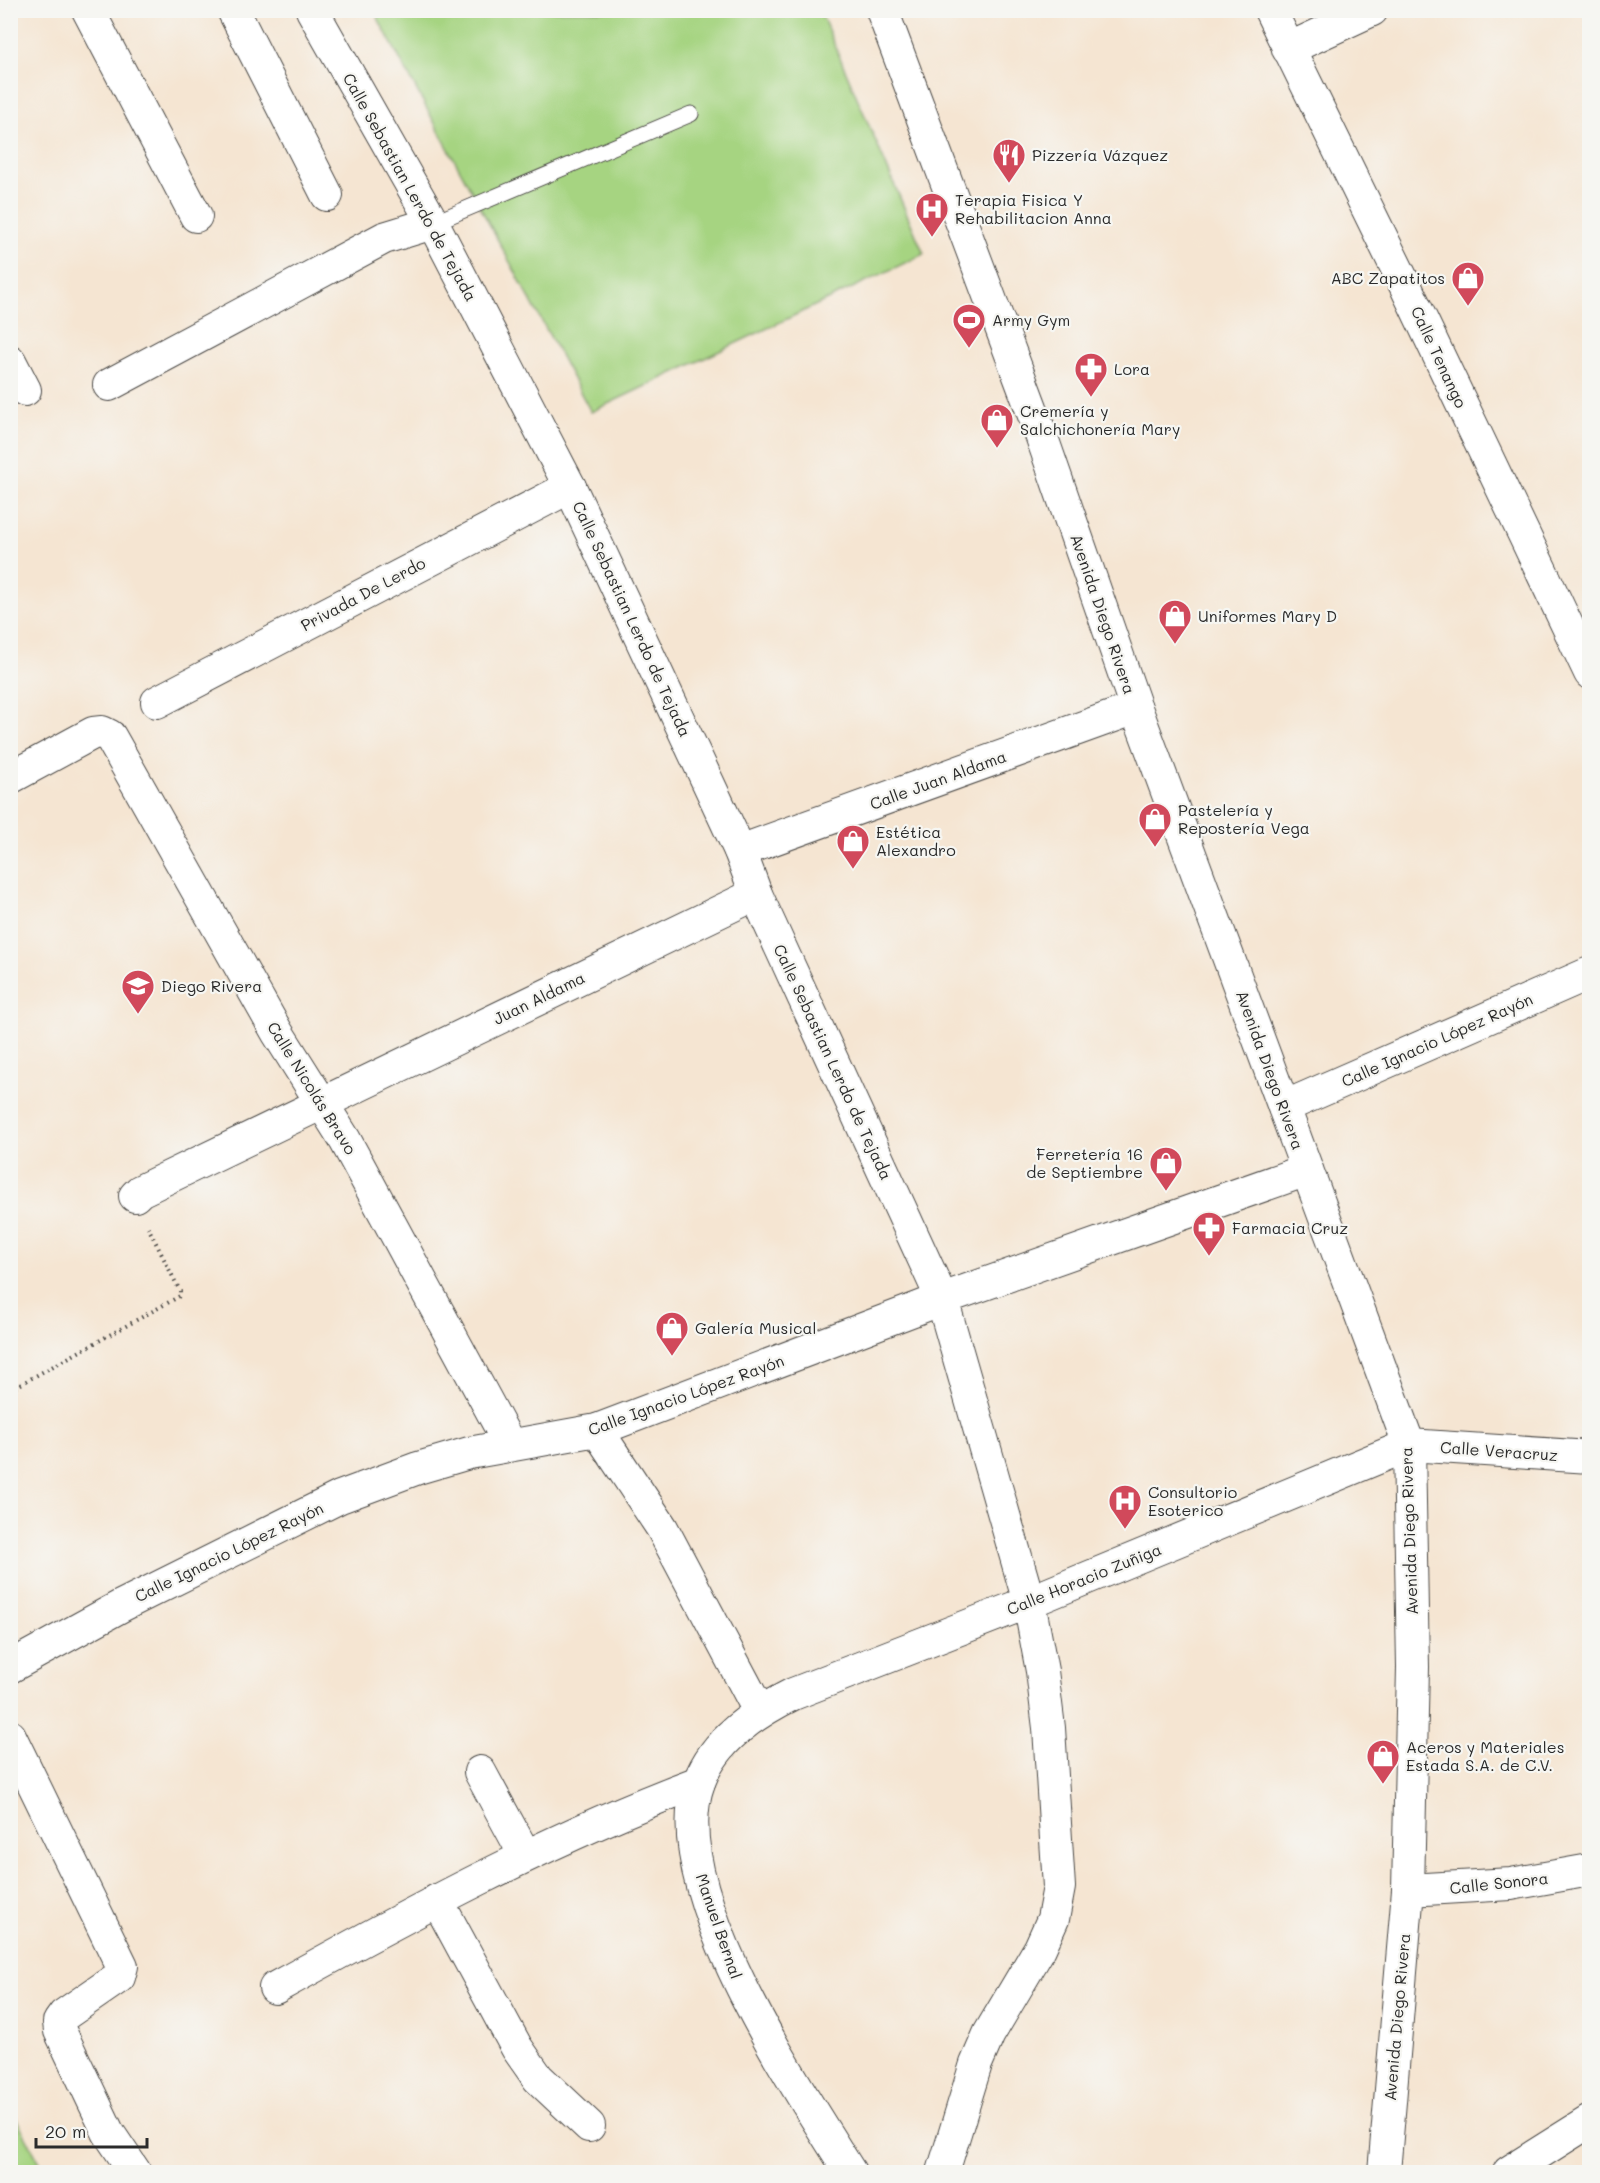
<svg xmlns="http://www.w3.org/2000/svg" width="1600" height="2183" font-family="Mali,sans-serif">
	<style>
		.green { fill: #a6d481; stroke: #688056; stroke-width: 1.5 }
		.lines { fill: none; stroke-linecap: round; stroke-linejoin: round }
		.service-casing { stroke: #494744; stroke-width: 17 }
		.minor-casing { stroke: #494744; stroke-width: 34 }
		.path { stroke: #494744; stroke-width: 4; stroke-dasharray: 1.5 4.5; stroke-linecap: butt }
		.service { stroke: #fff; stroke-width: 15 }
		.minor { stroke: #fff; stroke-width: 32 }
		.labels { text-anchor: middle; stroke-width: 4.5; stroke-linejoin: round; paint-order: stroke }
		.poi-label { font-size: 16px; fill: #2b2b2b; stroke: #f6f6f2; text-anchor: start }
		.street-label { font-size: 16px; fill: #2b2b2b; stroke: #f6f6f2 }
	</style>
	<rect width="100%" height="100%" fill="#f6f6f2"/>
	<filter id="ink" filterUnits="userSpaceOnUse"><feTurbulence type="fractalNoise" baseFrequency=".0167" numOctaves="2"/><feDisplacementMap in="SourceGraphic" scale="12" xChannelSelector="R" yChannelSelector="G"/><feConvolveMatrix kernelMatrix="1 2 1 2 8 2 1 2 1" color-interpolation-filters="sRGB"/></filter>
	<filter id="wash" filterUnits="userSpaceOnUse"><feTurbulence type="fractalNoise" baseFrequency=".008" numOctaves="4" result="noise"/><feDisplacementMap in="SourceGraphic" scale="24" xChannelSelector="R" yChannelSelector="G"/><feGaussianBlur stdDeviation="1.35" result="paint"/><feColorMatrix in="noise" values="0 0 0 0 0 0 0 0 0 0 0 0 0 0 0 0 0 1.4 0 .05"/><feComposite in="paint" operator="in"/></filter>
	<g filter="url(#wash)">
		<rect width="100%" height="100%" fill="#f5e5d2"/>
		<g class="green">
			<polygon points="374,11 820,11 924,254 591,412"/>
			<polygon points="11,2109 45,2172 11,2172"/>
		</g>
	</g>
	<g filter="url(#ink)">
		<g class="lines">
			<g class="service-casing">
				<polyline id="service" points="433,223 691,114"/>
			</g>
			<g class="minor-casing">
				<g id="minor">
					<polyline points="88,10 196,216"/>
					<polyline points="233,10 327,195"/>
					<polyline points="312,10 433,223 570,487 740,851 756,894 942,1299 1029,1602 1042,1671 1049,1728 1059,1887 1053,1919 1040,1948 989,2034 976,2064 943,2172"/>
					<polyline points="882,10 1039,429 1136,708 1409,1445 1413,1667 1408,1890 1384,2172"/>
					<polyline points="1270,10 1405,285 1590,673"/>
					<polyline points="1288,49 1372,10"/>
					<polyline points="10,361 25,390"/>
					<polyline points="109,385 384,238 433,223"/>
					<polyline points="157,702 570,487"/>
					<polyline points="10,778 93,733 102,732 110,736 277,1032 345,1140 510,1445"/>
					<polyline points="740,851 1136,708"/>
					<polyline points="1284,1107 1590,973"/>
					<polyline points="135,1196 140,1191 756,894"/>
					<polyline points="597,1430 662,1528 759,1711"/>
					<polyline points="10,1667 121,1606 340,1497 418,1468 469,1453 597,1430 942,1299 1307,1170"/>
					<polyline points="10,1736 122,1966 119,1977 64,2015 59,2022 60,2031 108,2132 135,2172"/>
					<polyline points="480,1772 525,1855"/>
					<polyline points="1408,1890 1511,1884 1590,1870"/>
					<polyline points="437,1900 517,2048 538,2078 589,2126"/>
					<path d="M 275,1988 C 413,1912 551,1837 699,1782"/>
					<path d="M 850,2172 C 796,2086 661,1885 699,1782 C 715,1739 755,1713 793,1694 L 1029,1602 L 1409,1445 L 1590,1457"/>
					<polyline points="1509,2172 1590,2121"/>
				</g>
			</g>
			<polyline class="path" points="10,1390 180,1296 180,1291 148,1227"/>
			<use href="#service" class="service"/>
			<use href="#minor" class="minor"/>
		</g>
	</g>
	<defs>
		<g id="restaurant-pin" transform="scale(1.725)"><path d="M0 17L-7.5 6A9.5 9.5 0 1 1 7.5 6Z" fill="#d1495b" stroke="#f6f6f2"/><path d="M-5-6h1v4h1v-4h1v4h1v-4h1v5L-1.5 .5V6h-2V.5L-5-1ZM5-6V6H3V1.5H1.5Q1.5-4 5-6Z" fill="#fff"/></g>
		<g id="hospital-pin" transform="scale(1.725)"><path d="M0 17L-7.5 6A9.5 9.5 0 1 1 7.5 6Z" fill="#d1495b" stroke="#f6f6f2"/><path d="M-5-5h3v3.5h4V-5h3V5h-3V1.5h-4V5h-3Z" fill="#fff"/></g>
		<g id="shop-pin" transform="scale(1.725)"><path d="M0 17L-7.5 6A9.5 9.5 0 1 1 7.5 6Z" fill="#d1495b" stroke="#f6f6f2"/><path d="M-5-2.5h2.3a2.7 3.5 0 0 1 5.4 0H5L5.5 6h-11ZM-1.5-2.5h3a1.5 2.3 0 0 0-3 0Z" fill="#fff"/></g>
		<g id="stadium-pin" transform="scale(1.725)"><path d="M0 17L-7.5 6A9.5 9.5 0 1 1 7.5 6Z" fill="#d1495b" stroke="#f6f6f2"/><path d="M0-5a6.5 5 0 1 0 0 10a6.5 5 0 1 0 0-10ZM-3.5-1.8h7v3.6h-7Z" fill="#fff"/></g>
		<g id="pharmacy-pin" transform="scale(1.725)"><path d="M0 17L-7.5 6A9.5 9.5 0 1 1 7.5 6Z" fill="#d1495b" stroke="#f6f6f2"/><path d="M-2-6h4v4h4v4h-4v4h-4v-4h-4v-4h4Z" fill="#fff"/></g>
		<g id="school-pin" transform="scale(1.725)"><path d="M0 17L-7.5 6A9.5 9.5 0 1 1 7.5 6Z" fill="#d1495b" stroke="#f6f6f2"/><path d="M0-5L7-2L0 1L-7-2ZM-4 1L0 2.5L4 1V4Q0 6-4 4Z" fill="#fff"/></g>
	</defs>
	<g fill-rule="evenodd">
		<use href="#restaurant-pin" x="1009" y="155"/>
		<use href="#hospital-pin" x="932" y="209"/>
		<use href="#shop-pin" x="1468" y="278"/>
		<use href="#stadium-pin" x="969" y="320"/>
		<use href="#pharmacy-pin" x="1091" y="369"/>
		<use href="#shop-pin" x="997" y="420"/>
		<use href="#shop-pin" x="1175" y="616"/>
		<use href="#shop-pin" x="1155" y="819"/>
		<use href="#shop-pin" x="853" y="841"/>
		<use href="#school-pin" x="138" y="986"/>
		<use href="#shop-pin" x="1166" y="1163"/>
		<use href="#pharmacy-pin" x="1209" y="1228"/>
		<use href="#shop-pin" x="672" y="1328"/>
		<use href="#hospital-pin" x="1125" y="1501"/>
		<use href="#shop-pin" x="1383" y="1756"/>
	</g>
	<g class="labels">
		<g class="poi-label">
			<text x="1032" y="161">Pizzería Vázquez</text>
			<text x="955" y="206">Terapia Fisica Y<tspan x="955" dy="18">Rehabilitacion Anna</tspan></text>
			<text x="1445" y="284" text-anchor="end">ABC Zapatitos</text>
			<text x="992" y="326">Army Gym</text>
			<text x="1114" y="375">Lora</text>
			<text x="1020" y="417">Cremería y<tspan x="1020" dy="18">Salchichonería Mary</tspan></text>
			<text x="1198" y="622">Uniformes Mary D</text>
			<text x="1178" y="816">Pastelería y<tspan x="1178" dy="18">Repostería Vega</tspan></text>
			<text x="876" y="838">Estética<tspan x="876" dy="18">Alexandro</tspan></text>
			<text x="161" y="992">Diego Rivera</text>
			<text x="1143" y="1160" text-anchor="end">Ferretería 16<tspan x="1143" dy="18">de Septiembre</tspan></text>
			<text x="1232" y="1234">Farmacia Cruz</text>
			<text x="695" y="1334">Galería Musical</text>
			<text x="1148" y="1498">Consultorio<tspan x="1148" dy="18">Esoterico</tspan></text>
			<text x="1406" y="1753">Aceros y Materiales<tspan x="1406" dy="18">Estada S.A. de C.V.</tspan></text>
		</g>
		<g class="street-label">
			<text transform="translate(410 187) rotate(61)" y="6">Calle Sebastian Lerdo de Tejada</text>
			<text transform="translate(1439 357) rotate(65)" y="6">Calle Tenango</text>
			<text transform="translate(363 594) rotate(-28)" y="6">Privada De Lerdo</text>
			<text transform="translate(1103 614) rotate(71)" y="6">Avenida Diego Rivera</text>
			<text transform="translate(632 619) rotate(65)" y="6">Calle Sebastian Lerdo de Tejada</text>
			<text transform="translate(938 780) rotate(-20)" y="6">Calle Juan Aldama</text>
			<text transform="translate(539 998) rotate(-26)" y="6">Juan Aldama</text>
			<text transform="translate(1437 1040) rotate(-24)" y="6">Calle Ignacio López Rayón</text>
			<text transform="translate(833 1062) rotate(65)" y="6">Calle Sebastian Lerdo de Tejada</text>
			<text transform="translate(1270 1070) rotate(70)" y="6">Avenida Diego Rivera</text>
			<text transform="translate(312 1088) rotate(58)" y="6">Calle Nicolás Bravo</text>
			<text transform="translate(686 1395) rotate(-20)" y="6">Calle Ignacio López Rayón</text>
			<text transform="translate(1499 1451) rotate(4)" y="6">Calle Veracruz</text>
			<text transform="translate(1409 1531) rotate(-92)" y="6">Avenida Diego Rivera</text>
			<text transform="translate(229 1552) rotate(-26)" y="6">Calle Ignacio López Rayón</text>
			<text transform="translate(1084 1579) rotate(-22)" y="6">Calle Horacio Zuñiga</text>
			<text transform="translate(1499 1883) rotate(-6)" y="6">Calle Sonora</text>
			<text transform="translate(719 1926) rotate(71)" y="6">Manuel Bernal</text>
			<text transform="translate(1397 2017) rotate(-85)" y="6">Avenida Diego Rivera</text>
		</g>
	</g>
	<rect width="1600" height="2183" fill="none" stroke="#f6f6f2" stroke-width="36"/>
	<path d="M36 2138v9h111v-9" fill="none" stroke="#2b2b2b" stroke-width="3"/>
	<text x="45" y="2138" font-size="18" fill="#2b2b2b" stroke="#f6f6f2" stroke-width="4.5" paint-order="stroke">20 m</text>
</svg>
